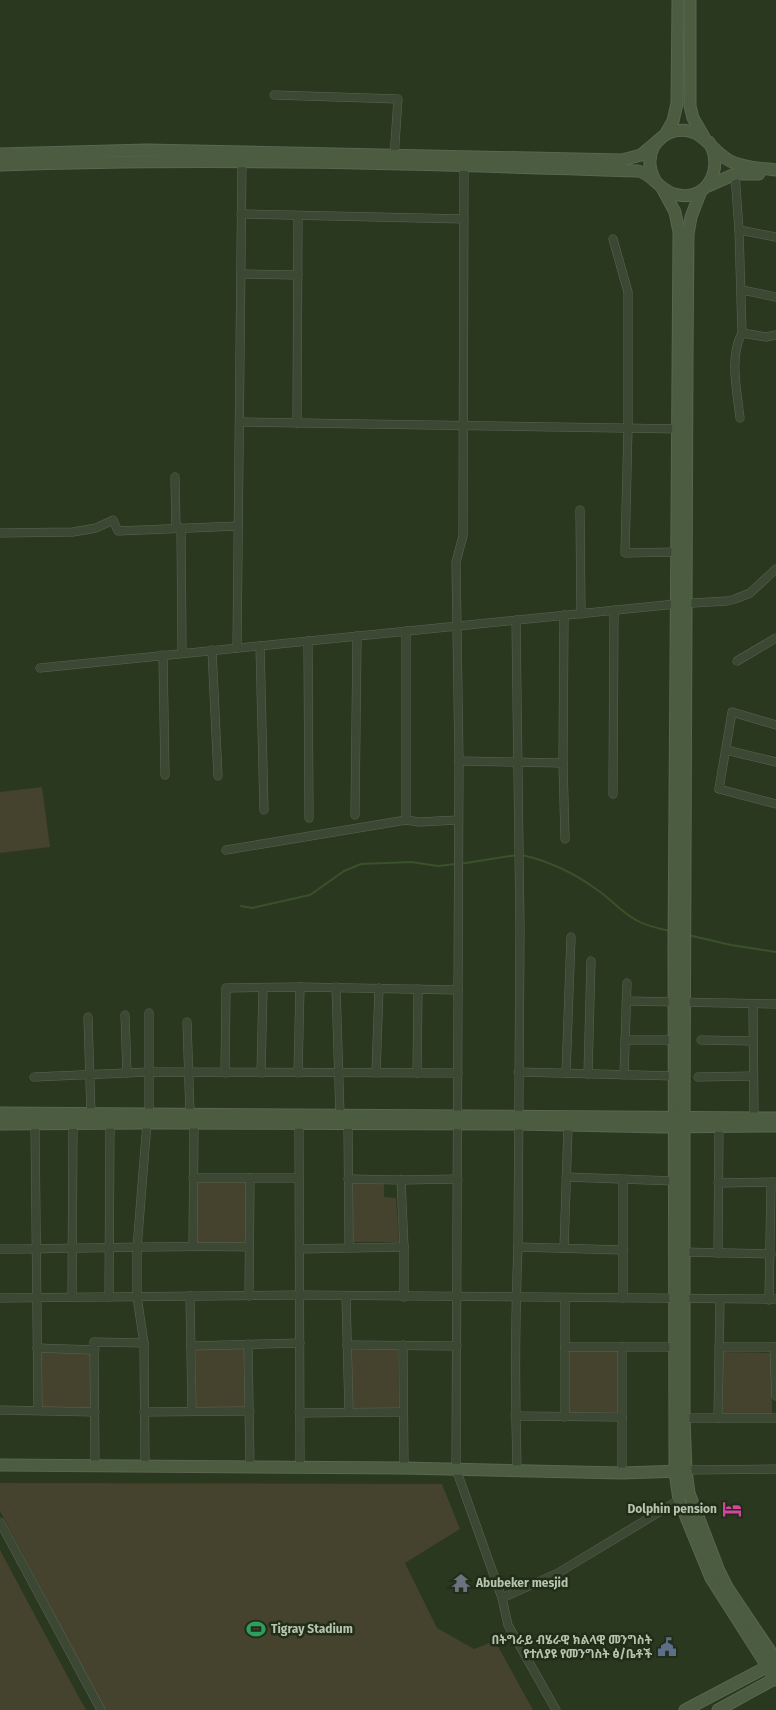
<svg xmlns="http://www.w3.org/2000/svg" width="776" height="1710" font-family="'Fira Sans','Noto Sans Ethiopic',sans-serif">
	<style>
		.green { fill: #45422d }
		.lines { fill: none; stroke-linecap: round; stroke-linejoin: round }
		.stream { stroke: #3a5229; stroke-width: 2 }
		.street-casing { stroke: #5a6651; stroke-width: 9 }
		.secondary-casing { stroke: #5a6651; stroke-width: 13 }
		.street { stroke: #3c4834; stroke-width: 8 }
		.secondary { stroke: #4b5c41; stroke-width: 11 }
		.labels { text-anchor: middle; stroke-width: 5; stroke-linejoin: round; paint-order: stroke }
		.poi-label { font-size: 12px; font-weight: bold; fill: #b7c5ae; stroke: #212d19; text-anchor: end }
	</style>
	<rect width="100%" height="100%" fill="#2a3820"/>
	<g class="green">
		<polygon points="42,787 50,847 0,853 0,792"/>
		<rect x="197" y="1181" width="49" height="62"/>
		<polygon points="352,1183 384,1184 384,1197 396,1198 399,1242 352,1242"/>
		<polygon points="196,1349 245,1349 246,1408 196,1408"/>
		<polygon points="398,1349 399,1408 352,1409 351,1350"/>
		<polygon points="569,1351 618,1351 618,1412 568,1412"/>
		<polygon points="41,1352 91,1352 91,1409 41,1408"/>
		<polygon points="723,1352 772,1353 772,1414 723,1414"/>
		<polygon points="0,1483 442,1484 460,1529 405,1563 437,1628 474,1649 495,1641 533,1710 105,1710 0,1511"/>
		<polygon points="0,1550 76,1692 86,1710 0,1710"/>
	</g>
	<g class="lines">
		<g class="stream">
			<path d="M 522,855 C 548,861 574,873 596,889 C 610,898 621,912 636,920 C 646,926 658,928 669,931"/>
			<polyline points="460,864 517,855"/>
			<polyline points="241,906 252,908 310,895 344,871 361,864 411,862 438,866 456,864"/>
			<polyline points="688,935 731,945 776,952"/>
		</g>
		<g class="street-casing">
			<g id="street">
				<polyline points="274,95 398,99 394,158"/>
				<polyline points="464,166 463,536 456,562 459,761 456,1469 502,1598 508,1625 556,1710"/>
				<polyline points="735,174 739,230 776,237"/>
				<polyline points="241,214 464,219"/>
				<path d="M 739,230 L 742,333 C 729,356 737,391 740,418"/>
				<polyline points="613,239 628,292 628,428 625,553 676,552"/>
				<polyline points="241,274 298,275"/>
				<polyline points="742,290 776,297"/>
				<polyline points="742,333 766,337 776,335"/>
				<polyline points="240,422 682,429"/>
				<polyline points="297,423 298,216"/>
				<polyline points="175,477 176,528"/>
				<polyline points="580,510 581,614"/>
				<polyline points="181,528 182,653"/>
				<polyline points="0,533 73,532 96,528 113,520 118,531 238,526"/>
				<polyline points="564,615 563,763 565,839"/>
				<path d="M 516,620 L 520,928 L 518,1247 C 515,1321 515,1396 517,1470"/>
				<polyline points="308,641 309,818"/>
				<polyline points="260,646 264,810"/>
				<polyline points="237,648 242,159"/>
				<polyline points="212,650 218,776"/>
				<polyline points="163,655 165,775"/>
				<polyline points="737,661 776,638"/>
				<polyline points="40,668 676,604 727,601 735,599 750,593 776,569"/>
				<polyline points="776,725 732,712 719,789 776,804"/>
				<polyline points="726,750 776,762"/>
				<polyline points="459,761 563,763"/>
				<polyline points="613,794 614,610"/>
				<polyline points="355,815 357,636"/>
				<polyline points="406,820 406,631"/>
				<polyline points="226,850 406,820 419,822 458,820"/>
				<polyline points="336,987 340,1115"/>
				<polyline points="626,1001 776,1004"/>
				<polyline points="753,1004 754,1118"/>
				<polyline points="125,1015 127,1073"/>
				<polyline points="88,1017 91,1114"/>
				<polyline points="187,1022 190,1114"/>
				<polyline points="625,1040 675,1040"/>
				<polyline points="701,1040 753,1041"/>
				<polyline points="518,1072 675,1076"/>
				<polyline points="225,1073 226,988 300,987 458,990"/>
				<polyline points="261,1073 263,988"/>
				<polyline points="298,1073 300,987"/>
				<polyline points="376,1073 379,988"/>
				<polyline points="417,1073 418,989"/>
				<polyline points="566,1073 571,937"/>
				<polyline points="588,1074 591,961"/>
				<polyline points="624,1075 627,983"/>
				<polyline points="34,1077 149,1072 458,1073"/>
				<polyline points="698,1077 753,1076"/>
				<polyline points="149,1114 149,1013"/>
				<polyline points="35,1124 38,1410"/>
				<polyline points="299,1124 300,1467"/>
				<polyline points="348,1125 349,1247"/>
				<polyline points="566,1177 675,1181"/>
				<polyline points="193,1178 299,1178"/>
				<polyline points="348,1179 401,1180 458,1179"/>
				<polyline points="401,1180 404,1247 404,1297"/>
				<polyline points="623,1180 623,1298"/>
				<polyline points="718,1183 774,1182"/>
				<polyline points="193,1246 194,1124"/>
				<polyline points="518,1247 623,1250"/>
				<polyline points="564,1248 568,1127"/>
				<path d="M 0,1249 C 83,1249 166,1245 249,1247"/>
				<polyline points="300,1249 404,1247"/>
				<polyline points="680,1252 771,1254"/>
				<polyline points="718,1253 719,1126"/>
				<polyline points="190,1296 192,1411"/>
				<polyline points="249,1296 250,1178"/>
				<polyline points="346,1296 349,1412"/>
				<polyline points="72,1297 73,1124"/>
				<polyline points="109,1297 110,1124"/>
				<polyline points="0,1298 299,1295 776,1299"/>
				<polyline points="769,1300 771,1183"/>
				<polyline points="248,1344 250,1467"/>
				<polyline points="347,1345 457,1346"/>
				<polyline points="403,1345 404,1468"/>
				<polyline points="191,1346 300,1343"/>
				<polyline points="565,1347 675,1347"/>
				<polyline points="719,1347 776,1347"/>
				<polyline points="774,1347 776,1396"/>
				<polyline points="37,1348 95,1350"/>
				<polyline points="0,1410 95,1412"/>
				<polyline points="144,1412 250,1411"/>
				<polyline points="299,1413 403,1412"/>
				<polyline points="515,1416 622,1417"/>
				<polyline points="565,1417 565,1298"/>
				<polyline points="681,1418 776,1418"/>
				<polyline points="718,1418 720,1299"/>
				<polyline points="95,1466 94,1342 144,1343"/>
				<polyline points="145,1466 144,1343 137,1297 137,1248 147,1123"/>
				<polyline points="686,1470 776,1469"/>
				<polyline points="622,1473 622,1347"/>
				<polyline points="0,1522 101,1710"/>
				<polyline points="502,1598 558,1573 679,1500"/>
			</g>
		</g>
		<g class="secondary-casing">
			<g id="secondary">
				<polyline points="690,0 690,106 693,118 704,137"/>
				<polyline points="665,135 673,121 677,103 678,0"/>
				<polyline points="0,154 146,150 622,160 641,155 660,139"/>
				<path d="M 0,165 C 213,157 425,164 638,171 C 653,174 659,190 674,194 C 706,204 725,169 709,142"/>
				<path d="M 655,180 C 649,169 648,157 654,146 C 659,138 666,133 675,131 C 702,125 710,151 730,161 C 744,168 761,168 776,170"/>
				<polyline points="708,186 735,174 759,174"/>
				<polyline points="662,188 675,212 679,232 674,945 675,1472 679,1500 711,1578 776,1680"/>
				<polyline points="701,191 691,217 688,234 687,358 684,1116 684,1418 686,1470 689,1493 719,1571 727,1587 776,1660"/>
				<polyline points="0,1113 776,1118"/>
				<polyline points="0,1124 147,1123 518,1124 662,1127 776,1126"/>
				<polyline points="0,1465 404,1468 622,1473 681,1471"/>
				<polyline points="685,1710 774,1663"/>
				<polyline points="718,1710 776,1678"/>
			</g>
		</g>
		<use href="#street" class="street"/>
		<use href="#secondary" class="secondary"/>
	</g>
	<defs>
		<g id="hotel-bare" transform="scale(1.5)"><path d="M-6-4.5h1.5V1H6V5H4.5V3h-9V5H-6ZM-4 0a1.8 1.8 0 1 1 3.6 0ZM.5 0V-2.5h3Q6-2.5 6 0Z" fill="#d1479c" stroke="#212d19" stroke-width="2.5" paint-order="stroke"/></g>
		<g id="temple-bare" transform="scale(1.5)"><path d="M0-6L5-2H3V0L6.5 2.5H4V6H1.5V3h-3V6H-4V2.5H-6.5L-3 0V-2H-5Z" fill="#6b7280" stroke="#212d19" stroke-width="2.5" paint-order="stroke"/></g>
		<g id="stadium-bare" transform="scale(1.5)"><path d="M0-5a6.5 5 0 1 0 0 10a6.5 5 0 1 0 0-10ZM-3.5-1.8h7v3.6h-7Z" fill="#2e9e5b" stroke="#212d19" stroke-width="2.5" paint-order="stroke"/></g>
		<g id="civic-bare" transform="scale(1.5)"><path d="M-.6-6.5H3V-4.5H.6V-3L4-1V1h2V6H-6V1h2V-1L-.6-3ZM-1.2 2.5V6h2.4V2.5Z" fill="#5c6f8a" stroke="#212d19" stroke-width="2.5" paint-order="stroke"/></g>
	</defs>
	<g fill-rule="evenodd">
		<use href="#hotel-bare" x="732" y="1509"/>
		<use href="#temple-bare" x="461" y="1583"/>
		<use href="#stadium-bare" x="256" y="1629"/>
		<use href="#civic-bare" x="667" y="1647"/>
	</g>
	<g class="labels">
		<g class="poi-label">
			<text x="717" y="1513">Dolphin pension</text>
			<text x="476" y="1587" text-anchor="start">Abubeker mesjid</text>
			<text x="271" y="1633" text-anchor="start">Tigray Stadium</text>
			<text x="652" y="1644">በትግራይ ብሄራዊ ክልላዊ መንግስት<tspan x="652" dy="14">የተለያዩ የመንግስት ፅ/ቤቶች</tspan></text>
		</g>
	</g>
</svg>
